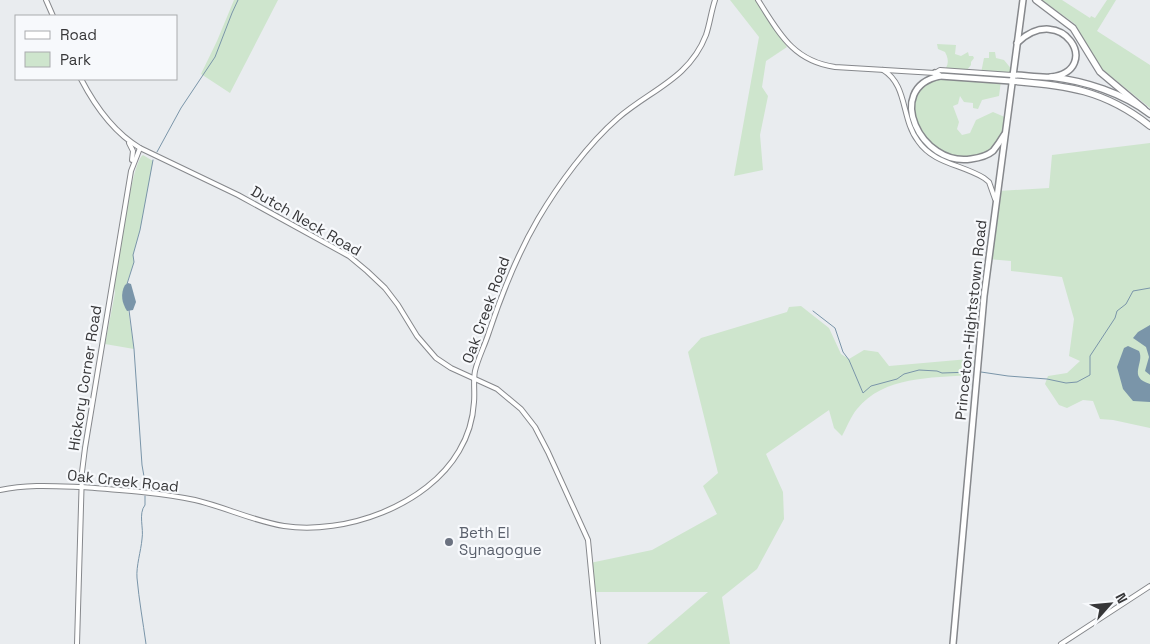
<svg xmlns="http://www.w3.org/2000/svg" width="1150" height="644" font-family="'Space Grotesk',sans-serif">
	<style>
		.green { fill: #cee5cd }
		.water { fill: #7a95a9 }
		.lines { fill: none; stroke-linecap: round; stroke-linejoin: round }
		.stream { stroke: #7a95a9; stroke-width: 1 }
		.minor-casing { stroke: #86888c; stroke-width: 6 }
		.major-casing { stroke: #86888c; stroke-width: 8 }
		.highway-casing { stroke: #86888c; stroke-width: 8 }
		.minor { stroke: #fff; stroke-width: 4 }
		.major { stroke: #fff; stroke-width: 5 }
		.highway { stroke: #fff; stroke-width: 5.5 }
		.worship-dot { fill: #6b7280; stroke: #f7f9fc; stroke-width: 2 }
		.labels { text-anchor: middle; stroke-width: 4.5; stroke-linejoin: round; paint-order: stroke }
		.street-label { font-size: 15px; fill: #373739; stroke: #f7f9fc }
		.worship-label { font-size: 15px; fill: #5b616d; stroke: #f7f9fc; text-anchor: start }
	</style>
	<rect width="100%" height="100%" fill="#e9ecef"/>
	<g class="green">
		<polygon points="234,0 278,0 230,93 201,74 217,41"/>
		<polygon points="730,0 756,0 787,47 766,61 762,87 768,96 760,135 763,170 734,176 759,37"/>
		<polygon points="1042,0 1062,0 1090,18 1091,16 1095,18 1107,0 1116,0 1097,31 1150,65 1150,108 1102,69 1075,24"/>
		<path d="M 937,44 L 956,45 L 955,54 L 961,56 L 968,52 L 969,56 L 973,56 L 974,58 L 971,62 L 971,65 L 966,71 L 981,73 L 984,58 L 989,58 L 989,52 L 995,52 L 996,58 L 1004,60 L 1013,71 L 1011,81 L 1001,81 L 999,96 L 982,100 L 978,109 L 973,108 L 973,103 L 964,102 L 960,96 L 958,104 L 953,106 L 959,122 L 957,129 L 962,135 L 970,133 L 976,120 L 993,112 L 1007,118 L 1005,135 L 994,150 L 980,157 L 950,158 L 922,138 L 912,109 L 919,86 C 932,80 956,71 945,52 L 938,49 Z"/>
		<polygon points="1150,143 1150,428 1113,420 1100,419 1093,401 1083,400 1067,408 1059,405 1045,384 1048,376 1067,373 1080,361 1069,356 1074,319 1062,277 1011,271 1011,261 988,259 999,191 1049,188 1052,155"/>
		<path d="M 143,155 L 153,161 L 140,230 L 133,255 L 134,262 L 125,289 L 134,349 L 105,344 L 115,293 L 114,286 C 118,266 131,162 143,155 Z"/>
		<path d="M 801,306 L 829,328 L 841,354 L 849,359 L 864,350 L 878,352 L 889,366 L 969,359 L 974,362 L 970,375 C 931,378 884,376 857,409 C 851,416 847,427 842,436 L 834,428 L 829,410 L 766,454 L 783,492 L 784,519 L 757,569 L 722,597 L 730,644 L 647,644 L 708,592 L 593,592 L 590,563 L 652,550 L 717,514 L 703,486 L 718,473 L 688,352 L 701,338 L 787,312 L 789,307 Z"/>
	</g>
	<g class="water">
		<path d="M 128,283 L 131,284 L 136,302 L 133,310 L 127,311 C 122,303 120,294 125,285 Z"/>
		<polygon points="1150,325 1150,375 1145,371 1149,357 1146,347 1133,338 1138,332"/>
		<path d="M 1128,346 L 1139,351 C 1145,363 1127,377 1150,384 L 1150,402 L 1133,401 L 1123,389 L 1117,367 L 1124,348 Z"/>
	</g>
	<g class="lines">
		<g class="stream">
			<polyline points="157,152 181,108 215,57 232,13 238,0"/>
			<polyline points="127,284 134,262 133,255 140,230 153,160"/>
			<polyline points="129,310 134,349 142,465 146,488"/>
			<polyline points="813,311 835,328 843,352 849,360 863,393 871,386 897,379 904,374 919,370 937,371 942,373 972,372"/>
			<polyline points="981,372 1008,376 1047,379 1066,383 1077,382 1090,375 1090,356 1115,318 1117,311 1126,304 1133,291 1150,288"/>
			<path d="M 145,496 L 145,505 C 138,514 144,528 142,539 C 141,551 136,566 137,578 C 139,600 143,622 146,644"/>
		</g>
		<g class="minor-casing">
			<g id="minor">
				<polyline points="46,0 53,16"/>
				<path d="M 758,0 C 779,33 793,61 835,67 L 935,73 L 940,70 L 1012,75"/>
				<path d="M 883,70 C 908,85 901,119 918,141 C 934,164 961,164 984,178 L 989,182 L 995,199"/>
				<path d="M 81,79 C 95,106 113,132 140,148 L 238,195 L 349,256 L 367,271 L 385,288 L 398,305 L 417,336 L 436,358 L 451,368 L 497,389 L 521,409 L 535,427 L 548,452 L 588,540 L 598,644"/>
				<polyline points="129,143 133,151 132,160"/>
				<path d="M 0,490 C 27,484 55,486 82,487 C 120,490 157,492 195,500 C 225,507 253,521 284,526 C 345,535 427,506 459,451 C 468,436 473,419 474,402 C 475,392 473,381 475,371 C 478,358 485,345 489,332 C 502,293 517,255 538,219 C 558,185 588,144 618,118 C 650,90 689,79 706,35 C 710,23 711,12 715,0"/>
				<polyline points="77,644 82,472 85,448 131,171 140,148"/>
				<polyline points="1061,644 1150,586"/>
			</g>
		</g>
		<g class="major-casing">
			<g id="major">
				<polyline points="935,73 940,76 1011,81"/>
				<path d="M 1012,75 C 1024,75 1039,78 1051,77 C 1104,70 1062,0 1017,43"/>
				<path d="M 940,76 C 883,88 921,167 971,159 C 979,158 987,156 993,151 C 997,146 1001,140 1004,135"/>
				<polyline points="953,644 984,296 1023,0"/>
			</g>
		</g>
		<g class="highway-casing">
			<g id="highway">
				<polyline points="1036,0 1073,28 1100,72 1144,109"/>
				<path d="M 1051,77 C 1085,81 1123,93 1150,114"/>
				<path d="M 1011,81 C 1066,85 1105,90 1150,126"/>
			</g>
		</g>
		<use href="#minor" class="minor"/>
		<use href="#major" class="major"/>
		<use href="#highway" class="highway"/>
	</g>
	<circle class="worship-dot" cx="449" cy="542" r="5"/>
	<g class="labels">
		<g class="street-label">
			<text transform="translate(306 221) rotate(30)" y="5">Dutch Neck Road</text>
			<text transform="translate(486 310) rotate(-70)" y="5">Oak Creek Road</text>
			<text transform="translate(971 320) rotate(-84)" y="5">Princeton-Hightstown Road</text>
			<text transform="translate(85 378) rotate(-81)" y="5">Hickory Corner Road</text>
			<text transform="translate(123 481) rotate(6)" y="5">Oak Creek Road</text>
		</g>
		<g class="worship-label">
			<text x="459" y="538">Beth El<tspan x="459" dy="17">Synagogue</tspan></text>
		</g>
	</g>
	<rect x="15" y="15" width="162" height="65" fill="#f7f9fc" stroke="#aaabae"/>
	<rect x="25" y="31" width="25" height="8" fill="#ffffff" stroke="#aaabae"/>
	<text x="60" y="40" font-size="15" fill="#373739">Road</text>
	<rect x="25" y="52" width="25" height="15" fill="#cee5cd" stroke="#aaabae"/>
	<text x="60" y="65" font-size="15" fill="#373739">Park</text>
	<g transform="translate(1110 604) rotate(63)" stroke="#f7f9fc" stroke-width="4" paint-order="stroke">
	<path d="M0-4L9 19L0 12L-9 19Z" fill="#373739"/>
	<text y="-8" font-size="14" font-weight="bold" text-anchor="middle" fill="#373739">N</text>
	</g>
</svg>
